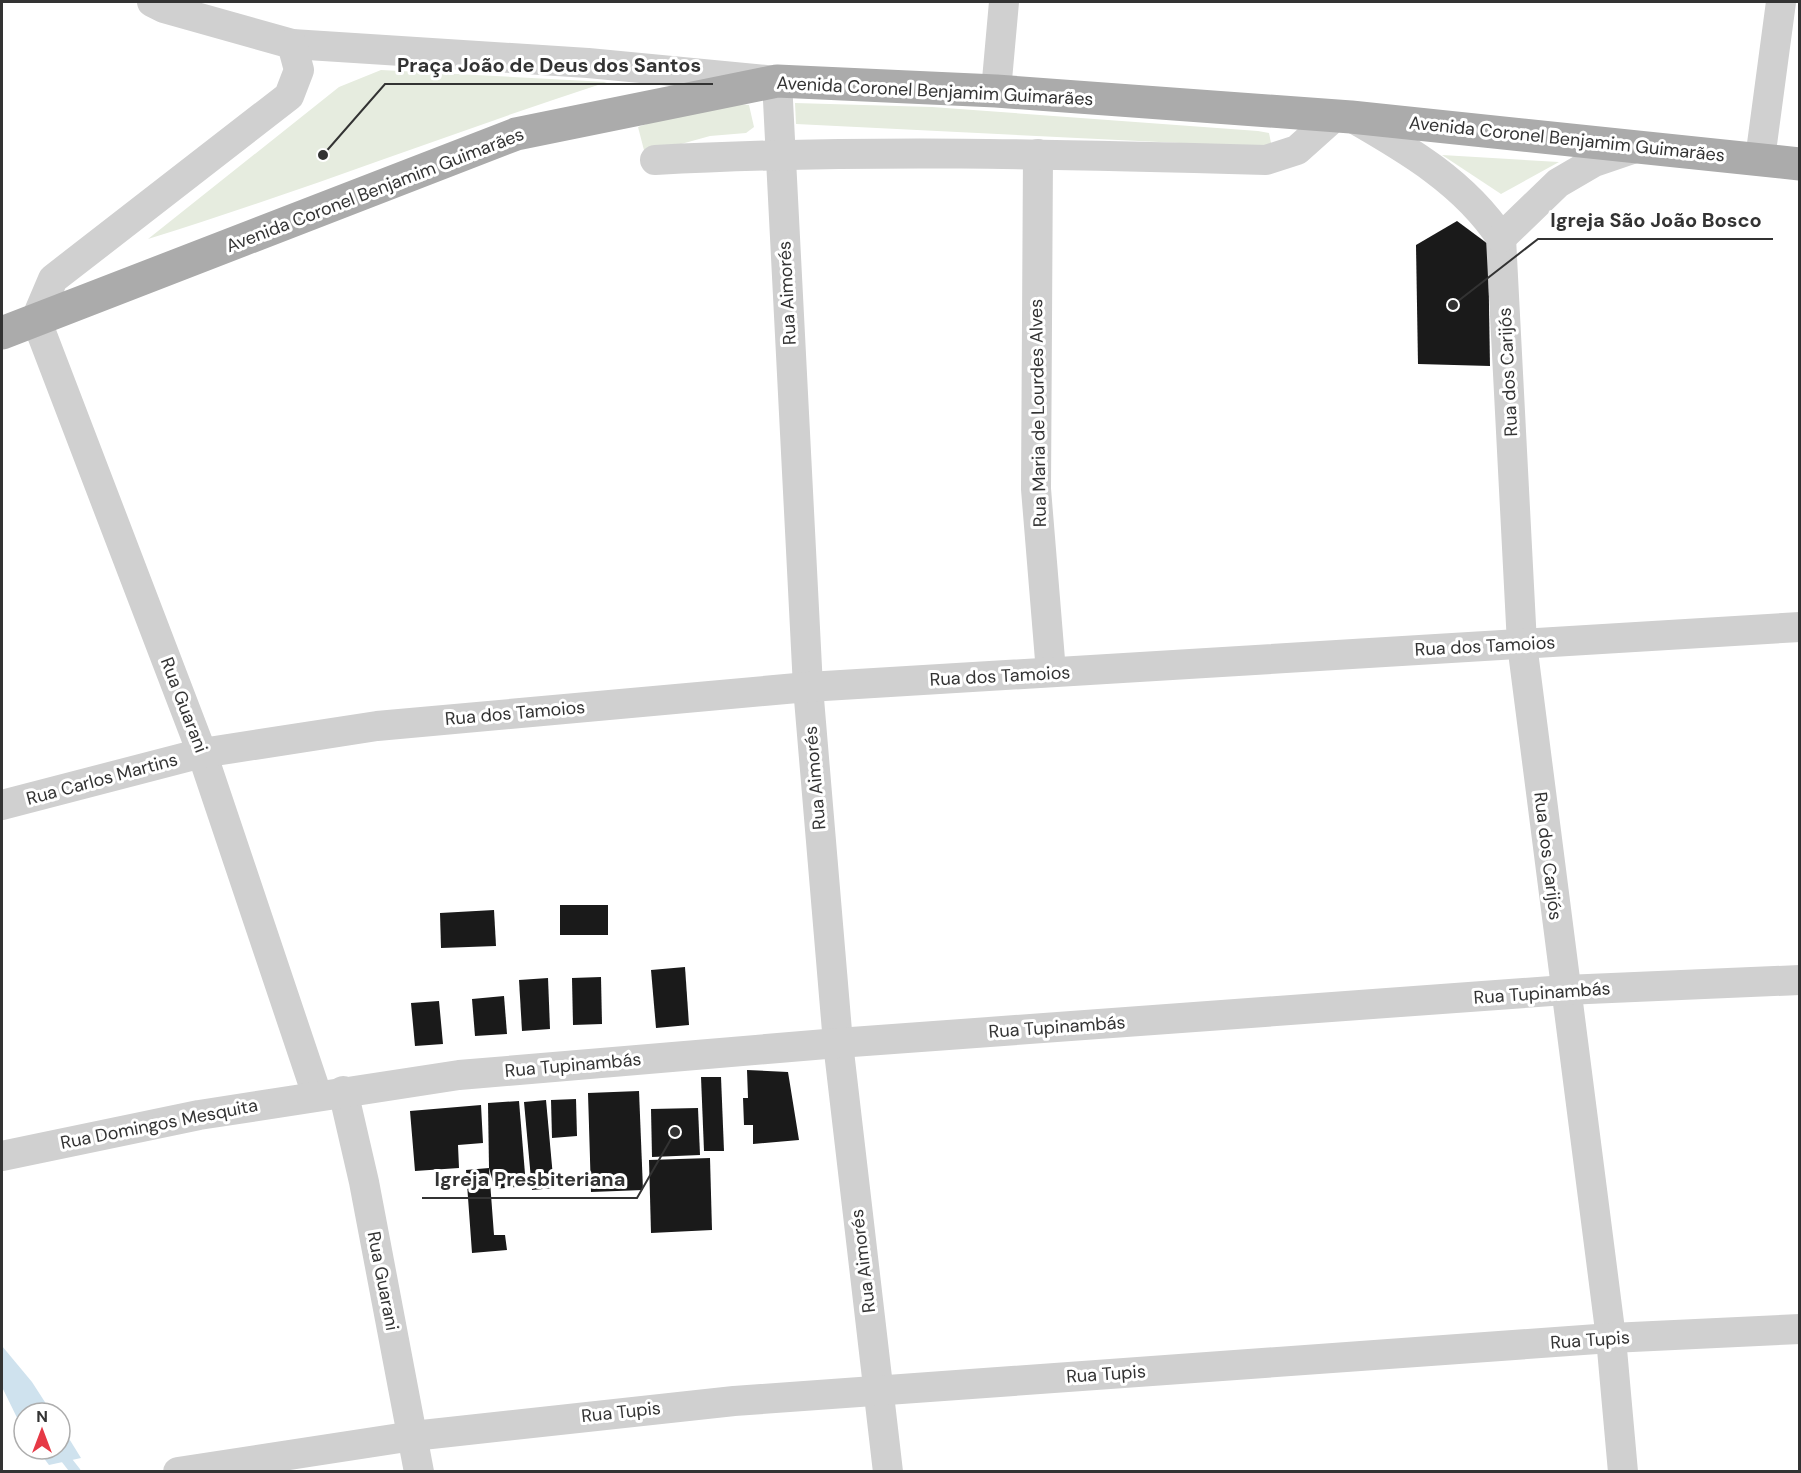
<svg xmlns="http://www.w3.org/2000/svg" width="1801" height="1473" font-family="'DM Sans',sans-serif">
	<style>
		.green { fill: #e6ecdf }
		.water { fill: #cfe2ee }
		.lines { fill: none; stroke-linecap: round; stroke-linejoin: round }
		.stream { stroke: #cfe2ee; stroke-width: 10 }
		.building { fill: #1a1a1a }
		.minor { stroke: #d0d0d0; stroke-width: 30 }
		.primary { stroke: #ababab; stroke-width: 33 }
		.labels { text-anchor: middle; stroke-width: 6; stroke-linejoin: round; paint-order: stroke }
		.street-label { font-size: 18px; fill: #333; stroke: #fff }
		.leader { fill: none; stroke: #333; stroke-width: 2 }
		.callout-dot { fill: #333; stroke: #fff; stroke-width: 2 }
		.callout-label { font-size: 20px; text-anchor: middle; font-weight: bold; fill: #333; stroke: #fff; stroke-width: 6; stroke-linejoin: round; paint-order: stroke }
	</style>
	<rect width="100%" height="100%" fill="#fff"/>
	<g class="green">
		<path d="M 381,70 L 607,82 C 453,132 303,191 148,239 L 339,87 Z"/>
		<polygon points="795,103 932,107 1258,131 1269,133 1271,143 1263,147 1241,146 796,124"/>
		<polygon points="738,104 749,105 754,127 746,133 710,136 645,154 638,127 673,115"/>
		<polygon points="1442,155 1559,162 1501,194"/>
	</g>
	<g class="water">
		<polygon points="2,1346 32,1382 52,1413 24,1413 24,1432 2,1387"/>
		<polygon points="60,1424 81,1458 49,1465 37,1449 60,1449"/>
	</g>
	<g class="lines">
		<polyline class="stream" points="58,1449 76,1472"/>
	</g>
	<g class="building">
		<polygon points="1457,221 1488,244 1490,366 1418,364 1416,245"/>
		<rect x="560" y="905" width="48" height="30"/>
		<polygon points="494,910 496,946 441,948 440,913"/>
		<polygon points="685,967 689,1025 656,1028 651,970"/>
		<polygon points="601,977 602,1024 573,1025 572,978"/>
		<polygon points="548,978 550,1029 522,1031 519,980"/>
		<polygon points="504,996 507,1034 475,1036 472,999"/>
		<polygon points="439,1001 443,1044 415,1046 411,1003"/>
		<polygon points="747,1070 788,1072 799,1140 753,1144 753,1125 744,1125 743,1098 748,1098"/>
		<polygon points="701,1077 721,1077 724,1151 704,1151"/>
		<polygon points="639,1091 643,1190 591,1192 588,1093"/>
		<polygon points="576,1099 577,1136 552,1138 551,1100"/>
		<polygon points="546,1100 554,1188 532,1190 524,1102"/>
		<polygon points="519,1101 526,1186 495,1189 489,1168 488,1103"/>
		<polygon points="481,1105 483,1143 458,1145 459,1168 415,1171 410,1111"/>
		<polygon points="698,1108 700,1155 652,1157 651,1109"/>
		<polygon points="710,1158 712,1230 651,1233 649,1160"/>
		<polygon points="489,1168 494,1235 505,1235 507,1250 472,1253 466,1170"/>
	</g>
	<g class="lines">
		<g class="minor">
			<polyline points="152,2 164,8 292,44 588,63 777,81 808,687 838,1043 888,1472"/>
			<polyline points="292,44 299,70 289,96 53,279 36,319 202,753 317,1095"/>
			<polyline points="996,91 1004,2"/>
			<path d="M 1351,117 C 1407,149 1465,183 1501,238 L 1522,644 L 1611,1338 L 1623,1472"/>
			<polyline points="1038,154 1036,489 1051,672"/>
			<polyline points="1760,159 1781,2"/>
			<path d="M 655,160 C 859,149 1062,154 1266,160 L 1297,150 L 1335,116"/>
			<polyline points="1501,238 1558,183 1594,162 1638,147"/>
			<polyline points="2,805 202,753 377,726 808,687 1800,627"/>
			<polyline points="343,1091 364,1182 419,1472"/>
			<polyline points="2,1156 199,1115 459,1075 838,1043 1565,990 1800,980"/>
			<polyline points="178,1472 413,1436 734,1401 1611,1338 1800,1329"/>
		</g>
		<polyline class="primary" points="2,333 516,134 777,81 996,91 1351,117 1800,164"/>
	</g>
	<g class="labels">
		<g class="street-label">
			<text transform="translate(935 91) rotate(3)" y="6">Avenida Coronel Benjamim Guimarães</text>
			<text transform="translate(1567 139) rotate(6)" y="6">Avenida Coronel Benjamim Guimarães</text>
			<text transform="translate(375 190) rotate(-21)" y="6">Avenida Coronel Benjamim Guimarães</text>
			<text transform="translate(787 293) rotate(-93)" y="6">Rua Aimorés</text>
			<text transform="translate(1508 372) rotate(-93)" y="6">Rua dos Carijós</text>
			<text transform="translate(1038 413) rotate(-91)" y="6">Rua Maria de Lourdes Alves</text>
			<text transform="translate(1485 646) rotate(-3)" y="6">Rua dos Tamoios</text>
			<text transform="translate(1000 676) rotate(-3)" y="6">Rua dos Tamoios</text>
			<text transform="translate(184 705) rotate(69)" y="6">Rua Guarani</text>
			<text transform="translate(515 713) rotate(-5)" y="6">Rua dos Tamoios</text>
			<text transform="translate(815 778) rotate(-95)" y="6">Rua Aimorés</text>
			<text transform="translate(102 779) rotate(-15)" y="6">Rua Carlos Martins</text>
			<text transform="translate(1548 856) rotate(83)" y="6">Rua dos Carijós</text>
			<text transform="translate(1542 993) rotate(-4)" y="6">Rua Tupinambás</text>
			<text transform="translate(1057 1027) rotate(-4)" y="6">Rua Tupinambás</text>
			<text transform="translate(573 1065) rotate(-5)" y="6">Rua Tupinambás</text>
			<text transform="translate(159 1124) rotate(-11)" y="6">Rua Domingos Mesquita</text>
			<text transform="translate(863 1261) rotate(-97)" y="6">Rua Aimorés</text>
			<text transform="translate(383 1281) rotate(79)" y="6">Rua Guarani</text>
			<text transform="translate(1590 1340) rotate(-4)" y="6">Rua Tupis</text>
			<text transform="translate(1106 1374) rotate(-4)" y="6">Rua Tupis</text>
			<text transform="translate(621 1412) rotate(-6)" y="6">Rua Tupis</text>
		</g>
	</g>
	<path class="leader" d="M323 155L385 84H713M1453 305L1538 239H1773M675 1132L637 1198H422"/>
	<g class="callout-dot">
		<circle cx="323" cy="155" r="6"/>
		<circle cx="1453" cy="305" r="6"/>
		<circle cx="675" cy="1132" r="6"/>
	</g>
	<g class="callout-label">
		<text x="549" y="72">Praça João de Deus dos Santos</text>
		<text x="1656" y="227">Igreja São João Bosco</text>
		<text x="530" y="1186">Igreja Presbiteriana</text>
	</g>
	<rect width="1801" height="1473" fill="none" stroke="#333333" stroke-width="6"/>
	<g transform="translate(42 1431)"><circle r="28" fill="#ffffff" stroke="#adadad" stroke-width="1.5"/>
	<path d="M0-4.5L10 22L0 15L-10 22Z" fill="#e63946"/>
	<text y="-9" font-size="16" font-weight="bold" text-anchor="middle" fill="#333333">N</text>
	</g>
</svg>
